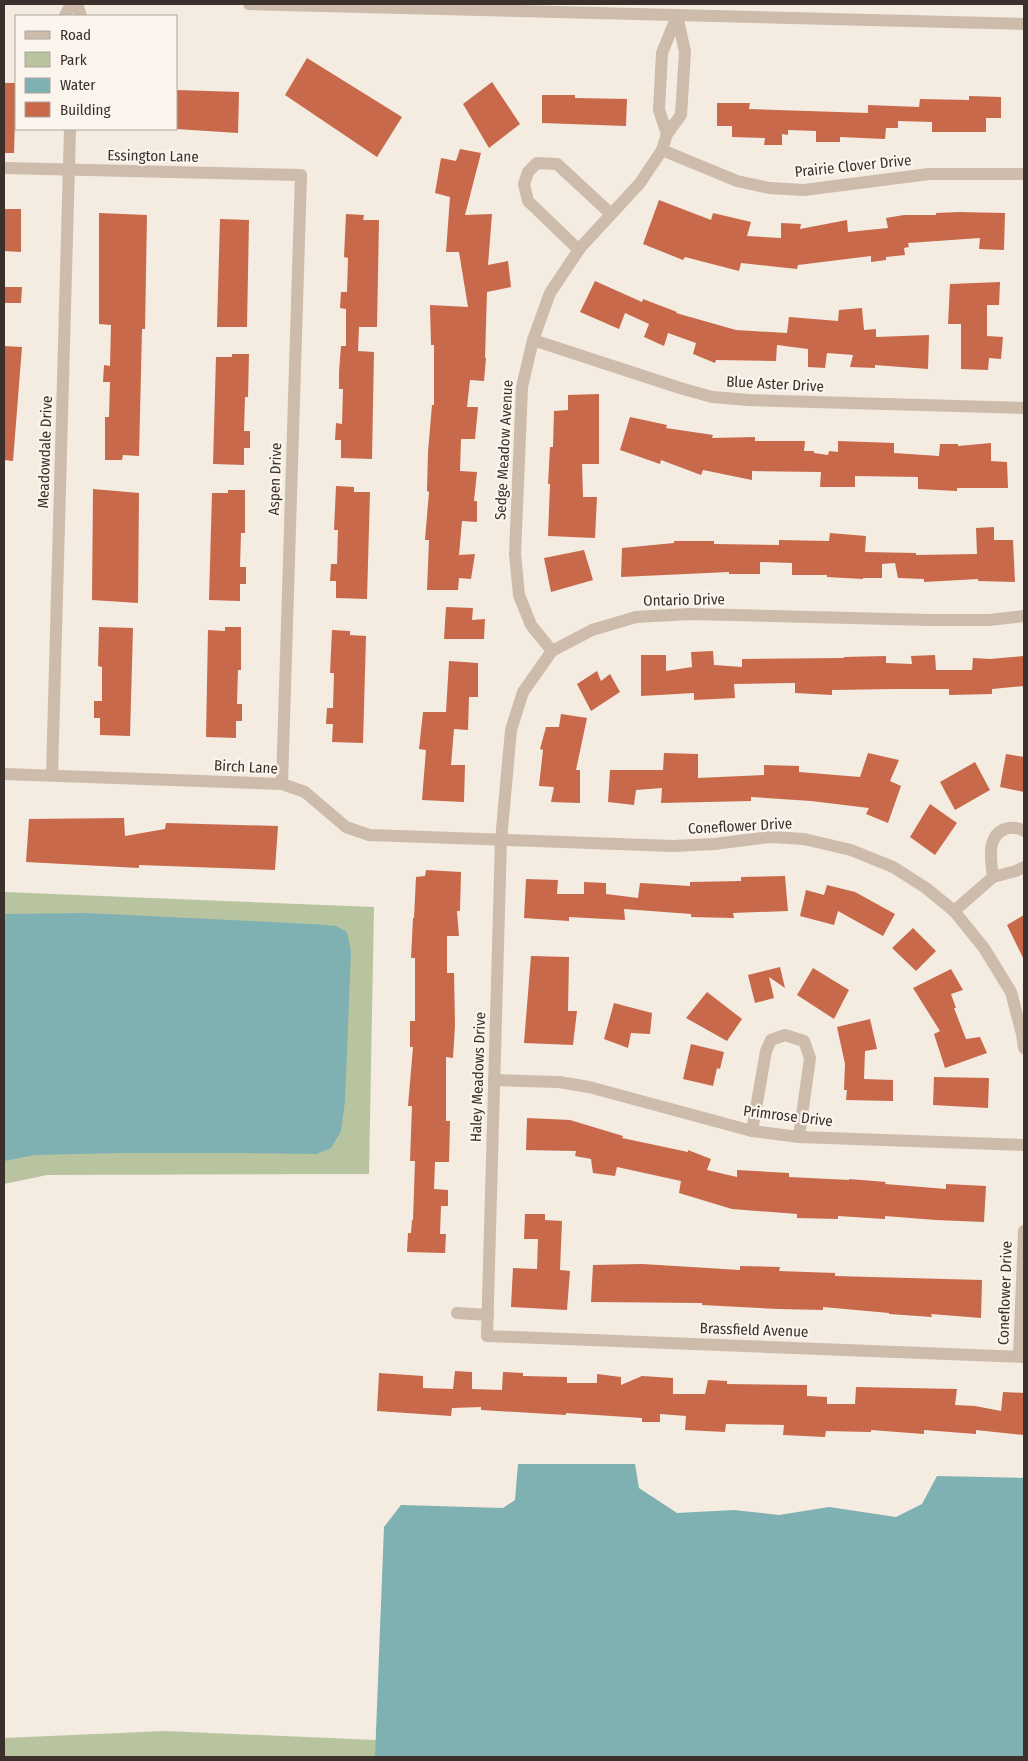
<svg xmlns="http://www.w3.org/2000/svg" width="1028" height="1761" font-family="'Fira Sans Condensed',sans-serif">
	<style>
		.green { fill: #b8c4a0 }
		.water { fill: #7fb0b2 }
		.building { fill: #c8694b }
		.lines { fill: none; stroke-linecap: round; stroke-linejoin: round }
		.minor { stroke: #cdbbac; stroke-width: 12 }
		.tertiary { stroke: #cdbbac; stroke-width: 12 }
		.labels { text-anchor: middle; stroke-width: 4.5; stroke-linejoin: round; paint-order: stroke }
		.street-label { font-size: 15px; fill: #3b302b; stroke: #fbf5ee }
	</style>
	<rect width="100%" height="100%" fill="#f4ebe1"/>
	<g class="green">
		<polygon points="4,892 374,907 369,1174 47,1175 4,1184"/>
		<polygon points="165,1731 376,1740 376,1757 4,1757 4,1738"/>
	</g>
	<g class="water">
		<polygon points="86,913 312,924 336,926 347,932 351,951 345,1101 341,1131 331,1148 316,1154 240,1153 122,1153 35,1155 4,1161 4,914"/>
		<polygon points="518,1464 635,1464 639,1488 677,1513 734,1510 779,1515 829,1507 896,1517 922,1504 937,1476 1024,1478 1024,1757 375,1757 384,1527 401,1505 503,1508 515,1500"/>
	</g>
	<g class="building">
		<polygon points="307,58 402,117 377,157 285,95"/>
		<polygon points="492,82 520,124 489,148 463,104"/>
		<polygon points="4,83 16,83 14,153 4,153"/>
		<polygon points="176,90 239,92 238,133 176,129"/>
		<polygon points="542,95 575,95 575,98 627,99 626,126 542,123"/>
		<polygon points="969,96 1001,97 1001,118 986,118 986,132 932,132 932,122 898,121 898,128 886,128 885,139 840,137 840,142 816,142 816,131 788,130 788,135 782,134 782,145 764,145 765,138 732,137 732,126 717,126 717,103 750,103 749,109 868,113 868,105 919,107 920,99 969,100"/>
		<polygon points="460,149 481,153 465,215 492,214 488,265 508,261 511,287 487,292 485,358 486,358 484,381 470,380 467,407 478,407 475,439 461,439 460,471 477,472 474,501 477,501 477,522 462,521 459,555 475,554 471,579 459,578 458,590 427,590 429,540 425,540 429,492 427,491 428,452 432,405 434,405 434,345 431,345 430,305 468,307 459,252 446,252 450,197 435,193 441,158 456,161"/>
		<polygon points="659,200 711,220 713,213 751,222 747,236 781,238 781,223 801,224 800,229 847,220 848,232 888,228 886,218 904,215 936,215 936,213 959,212 1005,213 1004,250 979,249 980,238 908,243 909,247 904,248 905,255 886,257 886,260 871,262 871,256 798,265 797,269 741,263 739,271 685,257 683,260 643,244"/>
		<polygon points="4,209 21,209 21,252 4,251"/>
		<polygon points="99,213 147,215 145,329 142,329 139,456 123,455 122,460 105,460 105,417 109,417 110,382 103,382 104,365 110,366 111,325 99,324"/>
		<polygon points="346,214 364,215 363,220 379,220 377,327 359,327 358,351 374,352 372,459 341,458 341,440 335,440 336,423 342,424 343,389 339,389 339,372 341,346 346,346 346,309 340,308 341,292 347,292 348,258 344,257"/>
		<polygon points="220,219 249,220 247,327 217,327"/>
		<polygon points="595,281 642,302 643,299 677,312 676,313 736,330 787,333 789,317 838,321 839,310 862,308 864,330 876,329 876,337 929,335 928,369 875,365 875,368 850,367 853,355 827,353 825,368 808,367 808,349 777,345 776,361 716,360 715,363 693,354 696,343 668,333 664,346 644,337 649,324 625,313 619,329 580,312"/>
		<polygon points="1000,282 999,305 987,305 987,336 1003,337 1001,359 989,358 988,370 961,369 961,324 948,324 950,284"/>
		<polygon points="4,287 22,287 21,303 4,303"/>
		<polygon points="4,346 22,347 13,461 4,460"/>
		<polygon points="232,354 249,354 248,397 245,397 244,431 250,431 250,448 244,448 244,465 213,464 216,357 232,357"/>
		<polygon points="599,394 599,464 582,464 583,497 597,497 595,538 548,536 550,484 548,484 550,447 553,447 554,411 568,410 568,395"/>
		<polygon points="630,417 667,425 666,428 713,435 712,438 755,437 755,441 805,441 804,451 814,451 814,453 828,455 829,451 838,452 838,441 894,443 894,453 939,456 940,444 958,444 958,446 991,443 991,461 1007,462 1008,488 957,488 957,491 918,489 918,477 855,476 855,487 820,487 821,472 752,471 752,480 703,470 701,475 661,460 660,464 620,450"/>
		<polygon points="336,486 354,487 354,492 370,492 367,599 336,598 336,581 330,581 331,564 337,564 338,530 334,530"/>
		<polygon points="93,489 139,493 138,603 92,600"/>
		<polygon points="228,490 245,490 245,533 241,533 240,567 246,567 246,584 240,584 240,601 209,600 212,493 228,493"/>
		<polygon points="994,527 994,540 1013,540 1015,582 978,581 978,579 924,582 924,579 898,578 895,563 882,564 882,578 863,578 863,579 827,577 827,575 792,575 792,563 760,562 760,574 729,574 729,572 621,577 622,548 674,543 674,541 714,541 714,544 779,545 779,540 829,541 830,533 866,536 865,552 916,553 916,555 977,554 976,528"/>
		<polygon points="584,550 593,580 551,592 544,558"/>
		<polygon points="446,607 473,608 472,620 485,619 484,639 444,639"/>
		<polygon points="99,627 133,628 130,736 100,735 100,718 94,718 94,701 102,701 102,667 98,666"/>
		<polygon points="225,627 241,627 241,670 238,670 237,704 242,704 242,721 236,721 236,738 206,737 208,630 225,631"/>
		<polygon points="332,630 350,631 350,635 366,636 363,743 332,742 333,724 326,724 327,708 333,708 334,673 330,673"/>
		<polygon points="713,651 714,665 742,667 742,659 844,658 844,657 886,656 886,663 912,664 911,656 935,655 936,670 972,670 973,658 990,659 1024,656 1024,686 992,689 992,694 949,695 949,689 894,689 832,690 832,695 795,693 795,683 734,684 735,698 694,700 694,693 641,696 641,655 666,655 666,671 692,667 691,652"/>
		<polygon points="449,661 478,663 478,697 469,697 468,730 454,729 451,765 465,765 464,802 422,800 426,750 419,749 423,712 446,712"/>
		<polygon points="597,671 601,681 610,674 620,692 591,711 577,684"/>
		<polygon points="561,714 587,718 576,770 580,770 580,803 551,802 554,787 539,786 543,750 540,749 546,727 559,727"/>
		<polygon points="664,753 698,754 698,778 764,775 764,765 799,766 799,772 860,777 868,753 899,760 890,781 901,786 888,823 866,814 869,808 811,801 751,797 751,801 661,803 662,788 636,790 634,805 608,802 610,770 663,770"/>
		<polygon points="1006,754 1024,757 1024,792 1000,787"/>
		<polygon points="975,762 990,790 955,810 940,782"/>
		<polygon points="930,804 957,823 935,855 910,837"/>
		<polygon points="124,818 125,836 165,829 166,823 278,826 275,870 139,865 139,868 26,862 29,819"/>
		<polygon points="426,870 461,872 460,911 457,911 459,936 447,936 447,973 454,973 455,1025 453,1058 446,1057 446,1121 450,1121 449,1162 435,1162 434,1189 448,1190 448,1206 441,1206 440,1234 446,1234 445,1253 407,1252 408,1233 411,1233 412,1220 413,1220 415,1161 410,1161 412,1106 408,1106 413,1047 410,1047 410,1021 415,1021 415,958 411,958 413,918 414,918 416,877 425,876"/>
		<polygon points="785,876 788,911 733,913 734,918 691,917 691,914 624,909 625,920 569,917 569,921 524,918 526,879 558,880 557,894 584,894 584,882 606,883 606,894 638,898 640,883 690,886 690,882 741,881 741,877"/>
		<polygon points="827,885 855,892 895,914 883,936 838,911 834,925 800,916 806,890 824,895"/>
		<polygon points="1024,915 1024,960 1007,925"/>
		<polygon points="913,928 936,951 916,971 892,948"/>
		<polygon points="531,956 569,957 568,1011 577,1011 573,1045 524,1043"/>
		<polygon points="780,967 785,988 769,977 774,998 755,1003 748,975"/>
		<polygon points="813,968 849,990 834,1019 797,995"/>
		<polygon points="951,969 963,990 951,994 956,1008 954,1008 966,1039 980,1037 987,1053 945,1068 934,1034 940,1031 913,988"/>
		<polygon points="707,992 742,1019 727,1041 686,1018"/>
		<polygon points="614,1003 652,1013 650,1034 631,1033 628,1048 604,1039"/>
		<polygon points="870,1019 877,1049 865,1051 864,1079 893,1080 893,1101 846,1100 847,1090 844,1090 845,1064 837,1027"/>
		<polygon points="691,1044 724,1052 720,1069 717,1068 713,1086 683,1079"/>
		<polygon points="934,1077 989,1078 988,1108 933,1105"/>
		<polygon points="527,1118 570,1120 623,1136 622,1138 688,1152 688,1150 711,1159 707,1170 737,1177 737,1170 789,1173 789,1177 849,1180 849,1179 886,1182 885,1184 946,1189 946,1184 986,1186 984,1222 936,1220 885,1216 885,1219 838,1216 838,1219 797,1218 797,1214 732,1209 679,1193 681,1181 617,1167 615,1176 593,1173 591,1159 575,1156 576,1151 526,1150"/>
		<polygon points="525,1214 545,1214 545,1220 562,1221 560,1270 570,1271 567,1310 511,1307 513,1268 537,1269 538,1239 524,1239"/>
		<polygon points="642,1264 740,1270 740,1266 780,1267 779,1271 835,1273 835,1276 982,1280 981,1318 931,1314 932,1317 889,1314 889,1313 823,1307 823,1310 778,1309 702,1305 702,1303 591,1302 593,1265"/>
		<polygon points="455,1371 472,1372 472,1389 502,1390 503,1372 523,1373 523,1376 567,1377 567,1383 597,1383 597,1374 621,1377 621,1385 642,1376 673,1378 673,1394 705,1394 708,1380 727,1381 727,1384 807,1385 807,1396 827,1397 827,1404 855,1404 856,1387 957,1389 955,1405 975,1406 1001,1411 1003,1392 1024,1393 1024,1435 976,1430 976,1434 924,1430 924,1434 871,1430 871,1432 826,1431 825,1437 783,1435 784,1425 726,1424 725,1432 685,1430 686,1416 660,1414 660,1422 642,1422 642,1418 566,1413 566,1415 481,1410 481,1407 452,1408 451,1416 377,1411 379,1373 423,1376 423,1388 453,1389"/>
	</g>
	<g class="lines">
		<g class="minor">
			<polyline points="77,4 81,16"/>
			<polyline points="65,16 71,4"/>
			<polyline points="667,134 659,110 662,53 677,16"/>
			<polyline points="662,150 737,181 769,188 804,190 929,174 1024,174"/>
			<polyline points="4,168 301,175 282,784"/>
			<polyline points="579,250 528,201 524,184 528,172 537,163 557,164 611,214"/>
			<polyline points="533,340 680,388 712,397 749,400 1024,408"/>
			<polyline points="1024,616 989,620 930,620 690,614 636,617 592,630 552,651 523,692 511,730 501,840 487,1336 1024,1357"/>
			<polyline points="552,651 531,625 519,595 515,554 522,387 533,340 550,293 580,248 640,183 662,150 667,134 681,115 685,52 677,15"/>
			<polyline points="4,774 282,784 305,792 346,827 369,835 673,846 714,844 770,837 804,839 851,850 893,867 926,888 954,911 984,948 1011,992 1022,1034 1024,1048"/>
			<polyline points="52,775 70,129"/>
			<path d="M 993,877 C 991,861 986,836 1005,829 C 1012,827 1018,827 1024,831"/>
			<polyline points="954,911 993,877 1016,871 1024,867"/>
			<polyline points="494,1080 559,1082 589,1087 752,1131 799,1137 1024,1145"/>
			<polyline points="752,1131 766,1051 771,1040 785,1035 804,1041 810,1058 799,1137"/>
			<polyline points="457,1313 488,1315"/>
			<polyline points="1019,1356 1024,1231"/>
		</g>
		<polyline class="tertiary" points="249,4 1024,24"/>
	</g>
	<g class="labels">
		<g class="street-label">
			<text transform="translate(153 156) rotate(1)" y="5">Essington Lane</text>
			<text transform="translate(853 166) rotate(-6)" y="5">Prairie Clover Drive</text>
			<text transform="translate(775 384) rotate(3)" y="5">Blue Aster Drive</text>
			<text transform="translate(504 450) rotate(-87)" y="5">Sedge Meadow Avenue</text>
			<text transform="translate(45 452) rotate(-88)" y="5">Meadowdale Drive</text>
			<text transform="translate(275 479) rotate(-88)" y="5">Aspen Drive</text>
			<text transform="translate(684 600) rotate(-1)" y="5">Ontario Drive</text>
			<text transform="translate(246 767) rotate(3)" y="5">Birch Lane</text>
			<text transform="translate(740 826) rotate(-3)" y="5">Coneflower Drive</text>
			<text transform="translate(478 1077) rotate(-88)" y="5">Haley Meadows Drive</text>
			<text transform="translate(788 1116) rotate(7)" y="5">Primrose Drive</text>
			<text transform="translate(1005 1293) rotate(-88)" y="5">Coneflower Drive</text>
			<text transform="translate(754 1330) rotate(2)" y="5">Brassfield Avenue</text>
		</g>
	</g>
	<rect width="1028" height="1761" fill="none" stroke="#3b302b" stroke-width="10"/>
	<rect x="15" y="15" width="162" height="115" fill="#fbf5ee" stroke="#aea6a0"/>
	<rect x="25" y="31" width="25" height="8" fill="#cdbbac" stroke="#aea6a0"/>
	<text x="60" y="40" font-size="15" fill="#3b302b">Road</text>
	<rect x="25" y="52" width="25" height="15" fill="#b8c4a0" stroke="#aea6a0"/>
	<text x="60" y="65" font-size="15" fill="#3b302b">Park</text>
	<rect x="25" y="78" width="25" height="15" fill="#7fb0b2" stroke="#aea6a0"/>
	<text x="60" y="90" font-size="15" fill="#3b302b">Water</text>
	<rect x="25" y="102" width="25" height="15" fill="#c8694b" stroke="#aea6a0"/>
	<text x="60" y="115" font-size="15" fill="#3b302b">Building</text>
</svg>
